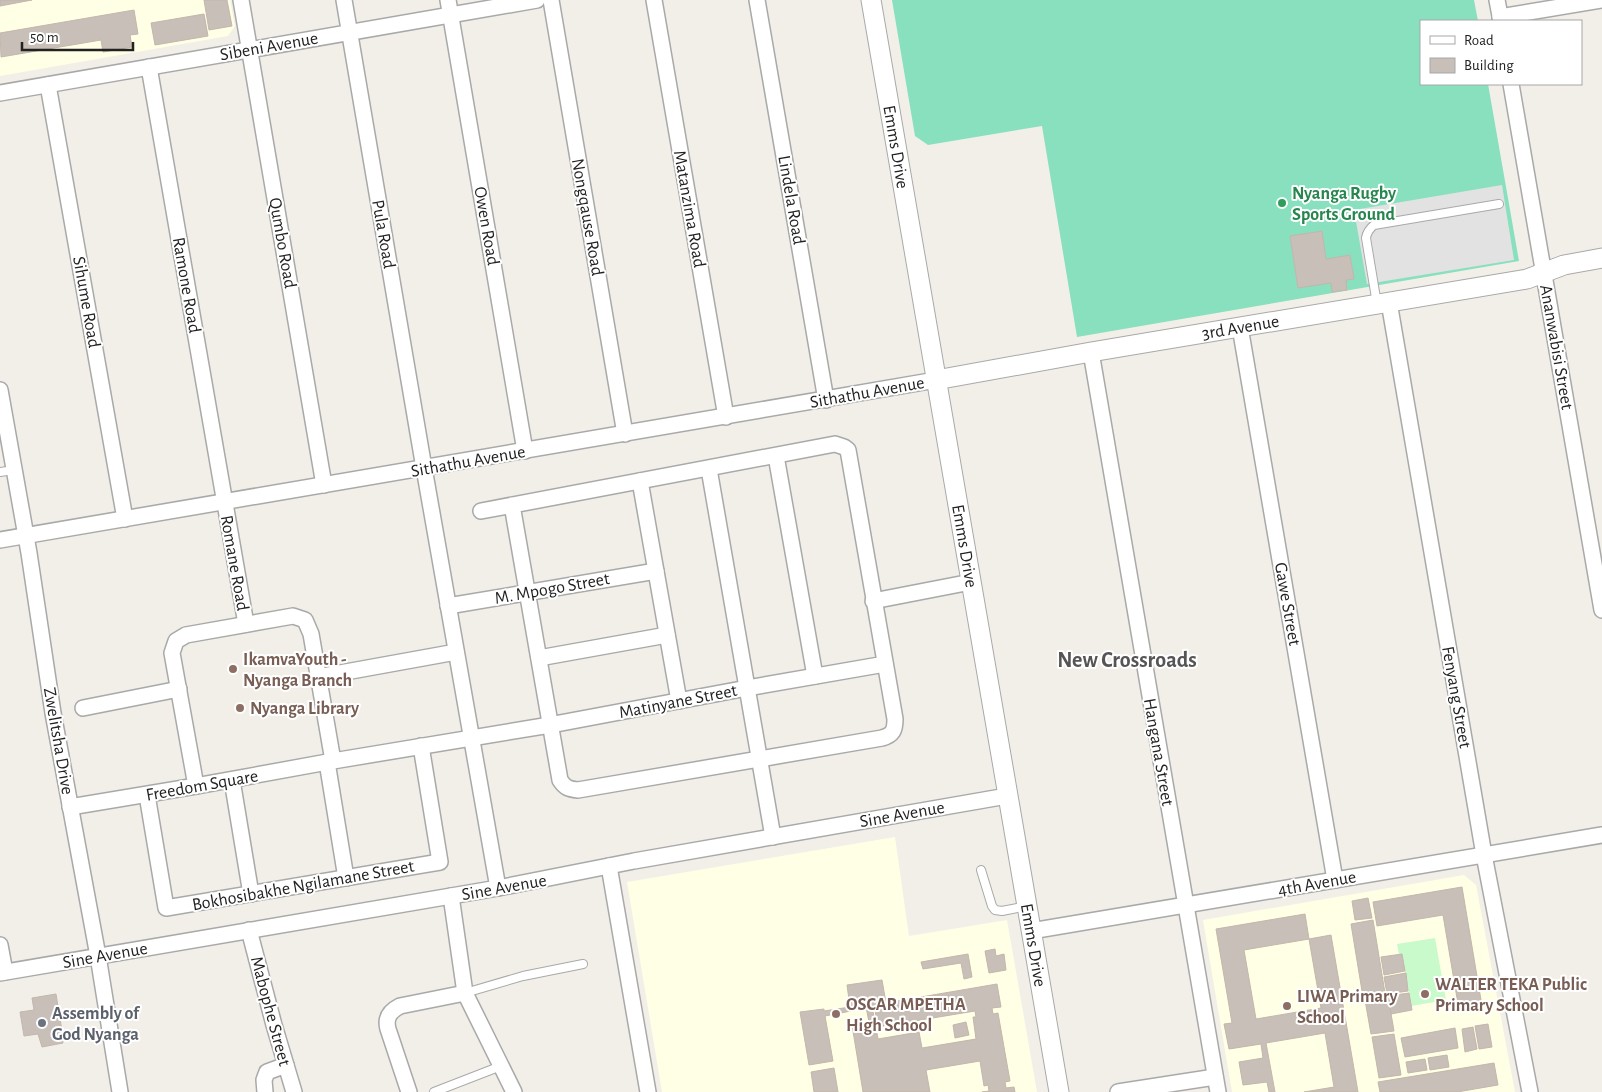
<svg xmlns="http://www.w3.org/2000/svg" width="1602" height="1092" font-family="'Alegreya Sans',sans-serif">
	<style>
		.education { fill: #ffffe5 }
		.park { fill: #c8facc }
		.pitch { fill: #88e0be }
		.parking { fill: #e2e2e2 }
		.building { fill: #c7bfb8; stroke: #c4b6ab; fill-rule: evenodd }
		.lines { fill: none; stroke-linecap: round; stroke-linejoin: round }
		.service-casing { stroke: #a9a9a9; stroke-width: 10 }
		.minor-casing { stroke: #a9a9a9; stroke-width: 18 }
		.tertiary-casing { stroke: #a9a9a9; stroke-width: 21 }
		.service { stroke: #fff; stroke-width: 8 }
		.minor { stroke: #fff; stroke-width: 15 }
		.tertiary { stroke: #fff; stroke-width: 19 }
		.leisure-dot { fill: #2e9e5b; stroke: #fff; stroke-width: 2 }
		.education-dot { fill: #8d6e63; stroke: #fff; stroke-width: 2 }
		.worship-dot { fill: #6b7280; stroke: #fff; stroke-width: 2 }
		.labels { text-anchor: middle; stroke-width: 4; stroke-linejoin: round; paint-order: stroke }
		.street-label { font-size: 18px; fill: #222; stroke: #fff }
		.leisure-label { font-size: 18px; font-weight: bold; fill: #27864d; stroke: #fff; text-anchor: start }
		.education-label { font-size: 18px; font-weight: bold; fill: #785e54; stroke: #fff; text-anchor: start }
		.worship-label { font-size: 18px; font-weight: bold; fill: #5b616d; stroke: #fff; text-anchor: start }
		.district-label { font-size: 22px; font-weight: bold; fill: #555; stroke: #fff }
	</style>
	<rect width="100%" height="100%" fill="#f2efe9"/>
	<g class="education">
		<polygon points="0,0 230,0 235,26 228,36 0,76"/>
		<polygon points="895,837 909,936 1007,920 1037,1092 662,1092 627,882"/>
		<polygon points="1464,875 1476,885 1515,1092 1232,1092 1203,920"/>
	</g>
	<polygon class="park" points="1435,938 1446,1000 1411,1006 1402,954 1399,954 1397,944"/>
	<polygon class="pitch" points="892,0 1474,0 1478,21 1421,21 1421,84 1488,84 1519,261 1077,337 1042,126 928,145 915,136"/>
	<polygon class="parking" points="1502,185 1514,260 1367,284 1354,210"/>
	<g class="building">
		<polygon points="0,0 32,0 0,6"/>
		<polygon points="204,0 227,0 232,26 209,30"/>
		<polygon points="134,10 138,34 130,35 132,47 103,52 101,40 1,57 0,33"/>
		<polygon points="204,14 208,36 155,45 151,23"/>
		<polygon points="1322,231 1326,259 1350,255 1354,279 1346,280 1347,290 1332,292 1331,283 1298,288 1290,236"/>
		<polygon points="1462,887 1482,1006 1459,1010 1443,915 1377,926 1373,902"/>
		<polygon points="1368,898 1372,918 1355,920 1352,901"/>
		<path d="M 1305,914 L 1309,939 L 1331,935 L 1358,1092 L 1304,1092 L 1334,1087 L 1325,1033 L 1266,1043 L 1275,1092 L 1269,1092 L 1267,1082 L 1243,1085 L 1239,1062 L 1263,1058 L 1261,1044 L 1229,1049 L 1224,1024 L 1232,1023 L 1216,929 ZM 1309,939 L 1321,1008 L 1256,1019 L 1244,950 Z"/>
		<polygon points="1373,920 1385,993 1363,997 1351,924"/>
		<polygon points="995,949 996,956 1004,954 1006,970 989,973 985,951"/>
		<polygon points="968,954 972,977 964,979 961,963 923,969 921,962"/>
		<polygon points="1402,954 1405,971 1384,975 1381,957"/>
		<polygon points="1406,973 1408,991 1387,994 1384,977"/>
		<path d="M 882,980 L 886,1003 L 997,984 L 1001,1007 L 992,1008 L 993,1014 L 998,1013 L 1010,1081 L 1005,1082 L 1006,1088 L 1014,1087 L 1015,1092 L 982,1092 L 989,1091 L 988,1085 L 984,1086 L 980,1061 L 926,1070 L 930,1092 L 863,1092 L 852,1025 L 869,1022 L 866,1007 L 851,1009 L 851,1011 L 825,1016 L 833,1061 L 809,1065 L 800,1012 L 824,1009 L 824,1011 L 850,1007 L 847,985 ZM 874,1005 L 878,1027 L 975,1011 L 976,1017 L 973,1017 L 976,1039 L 922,1048 L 919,1032 L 878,1039 L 872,1006 Z"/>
		<polygon points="1409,993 1412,1010 1391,1014 1388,996"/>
		<polygon points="56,994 63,1037 62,1037 63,1043 42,1047 38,1034 24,1036 20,1012 34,1010 32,998"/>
		<polygon points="1388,996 1394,1031 1371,1034 1365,1000"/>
		<polygon points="966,1022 969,1035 955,1038 953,1025"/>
		<polygon points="1488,1024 1492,1047 1479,1049 1475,1026"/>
		<polygon points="1473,1027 1477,1049 1465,1052 1462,1029"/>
		<polygon points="1455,1028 1458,1048 1405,1057 1401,1038"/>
		<polygon points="1394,1034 1401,1075 1379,1078 1372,1037"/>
		<polygon points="1447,1055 1449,1067 1430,1070 1428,1058"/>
		<polygon points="1425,1059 1427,1070 1408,1073 1406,1062"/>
		<polygon points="1494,1063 1498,1085 1457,1092 1380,1092 1378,1082"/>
		<polygon points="834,1068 838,1092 814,1092 811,1072"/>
	</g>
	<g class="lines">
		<g class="service-casing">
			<g id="service">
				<path d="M 1377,304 L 1366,238 C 1367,232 1369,229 1374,225 L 1499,204"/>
				<polyline points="0,472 14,470"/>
				<polyline points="981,870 992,906 995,910 1002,911 1027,906"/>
				<polyline points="465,993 523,976 583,964"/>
				<polyline points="434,1092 501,1066"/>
			</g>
		</g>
		<g class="minor-casing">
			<g id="minor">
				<polyline points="241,0 324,485"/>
				<polyline points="344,0 424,468 498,888"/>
				<polyline points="448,0 525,451"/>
				<polyline points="551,0 625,434"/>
				<polyline points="654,0 726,417"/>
				<polyline points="757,0 826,400"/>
				<polyline points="1497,0 1501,21"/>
				<polyline points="1500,17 1601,0"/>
				<polyline points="149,67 246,624"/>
				<polyline points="1511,84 1602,610"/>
				<polyline points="48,85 125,519"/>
				<polyline points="0,93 537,0"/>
				<polyline points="1389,302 1484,855 1530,1092"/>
				<polyline points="1240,327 1335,880"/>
				<polyline points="1091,352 1218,1092"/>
				<polyline points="0,390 29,553 53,713 98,956 120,1092"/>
				<polyline points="776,456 815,676"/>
				<polyline points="709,469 773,837"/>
				<polyline points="640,481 679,701"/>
				<path d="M 481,511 L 835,444 L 844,447 L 848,450 L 895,719 C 895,730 893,735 882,738 L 578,790 C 569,789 565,788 560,780 L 512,505"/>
				<polyline points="0,540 936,380"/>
				<polyline points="873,601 971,582"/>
				<polyline points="448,606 656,571"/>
				<polyline points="539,658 667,635"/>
				<polyline points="318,677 456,652"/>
				<polyline points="83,708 179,689"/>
				<polyline points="327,762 346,878"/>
				<polyline points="232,780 251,894"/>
				<polyline points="196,786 172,653 176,641 186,635 293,616 305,620 311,634 333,761"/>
				<polyline points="147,795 166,908 440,862 421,746"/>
				<polyline points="70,807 196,786 333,761 550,725 747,688 885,664"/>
				<polyline points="609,866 648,1092"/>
				<polyline points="451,896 465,993 514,1092"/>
				<polyline points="249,930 274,1025 294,1092"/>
				<polyline points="1031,931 1602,835"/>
				<polyline points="0,945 5,972"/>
				<polyline points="0,973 498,888 634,861 1007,796"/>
				<polyline points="265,1092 264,1080 267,1072 286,1065"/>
				<path d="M 409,1092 L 388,1029 C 385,1018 390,1011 400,1006 L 465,993"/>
				<polyline points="1118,1092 1215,1077"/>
			</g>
		</g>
		<g class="tertiary-casing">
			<g id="tertiary">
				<path id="s1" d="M 871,0 L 1059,1092"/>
				<path id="s2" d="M 936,380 L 1091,352 L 1527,279 L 1564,265 L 1602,258"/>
			</g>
		</g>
		<use href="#service" class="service"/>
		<use href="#minor" class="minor"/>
		<use href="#tertiary" class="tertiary"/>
	</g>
	<circle class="leisure-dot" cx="1282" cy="203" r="5"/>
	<g class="education-dot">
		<circle cx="233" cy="669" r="5"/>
		<circle cx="240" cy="708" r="5"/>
		<circle cx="1425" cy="994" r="5"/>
		<circle cx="1287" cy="1006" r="5"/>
		<circle cx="836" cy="1014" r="5"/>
	</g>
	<circle class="worship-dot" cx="42" cy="1023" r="5"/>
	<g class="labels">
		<g class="street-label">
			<text transform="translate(269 46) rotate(-10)" y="6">Sibeni Avenue</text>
			<text dy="6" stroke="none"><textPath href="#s1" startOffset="149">Emms Drive</textPath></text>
			<text transform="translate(792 200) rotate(80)" y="6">Lindela Road</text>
			<text transform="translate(690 209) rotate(80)" y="6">Matanzima Road</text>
			<text transform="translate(588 217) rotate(80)" y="6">Nongqause Road</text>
			<text transform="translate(487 226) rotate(80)" y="6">Owen Road</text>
			<text transform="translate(384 234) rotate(80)" y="6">Pula Road</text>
			<text transform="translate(283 243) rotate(80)" y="6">Qumbo Road</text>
			<text transform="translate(187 285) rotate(80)" y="6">Ramone Road</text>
			<text transform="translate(87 302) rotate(80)" y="6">Sihume Road</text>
			<text dy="6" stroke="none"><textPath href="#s2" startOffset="309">3rd Avenue</textPath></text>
			<text transform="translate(1557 347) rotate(80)" y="6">Ananwabisi Street</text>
			<text transform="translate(867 392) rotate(-10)" y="6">Sithathu Avenue</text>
			<text transform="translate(468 461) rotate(-10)" y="6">Sithathu Avenue</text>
			<text dy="6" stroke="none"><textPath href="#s1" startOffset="554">Emms Drive</textPath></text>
			<text transform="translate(235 563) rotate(80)" y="6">Romane Road</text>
			<text transform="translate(552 588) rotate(-10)" y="6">M. Mpogo Street</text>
			<text transform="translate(1288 604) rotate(80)" y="6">Gawe Street</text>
			<text transform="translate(1457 697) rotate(80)" y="6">Fenyang Street</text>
			<text transform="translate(678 701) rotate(-11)" y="6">Matinyane Street</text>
			<text transform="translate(59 741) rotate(80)" y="6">Zwelitsha Drive</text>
			<text transform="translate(1159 752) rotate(80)" y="6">Hangana Street</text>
			<text transform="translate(202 785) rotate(-10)" y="6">Freedom Square</text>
			<text transform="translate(902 814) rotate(-10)" y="6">Sine Avenue</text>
			<text transform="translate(1317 883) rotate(-10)" y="6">4th Avenue</text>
			<text transform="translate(303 885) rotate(-10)" y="6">Bokhosibakhe Ngilamane Street</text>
			<text transform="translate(504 887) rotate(-10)" y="6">Sine Avenue</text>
			<text dy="6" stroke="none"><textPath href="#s1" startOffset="959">Emms Drive</textPath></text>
			<text transform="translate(105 955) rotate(-10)" y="6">Sine Avenue</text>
			<text transform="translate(271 1011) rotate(75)" y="6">Mabophe Street</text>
		</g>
		<g class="leisure-label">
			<text x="1292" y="199">Nyanga Rugby<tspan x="1292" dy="21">Sports Ground</tspan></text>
		</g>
		<g class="education-label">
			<text x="243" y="665">IkamvaYouth -<tspan x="243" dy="21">Nyanga Branch</tspan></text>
			<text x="250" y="714">Nyanga Library</text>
			<text x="1435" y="990">WALTER TEKA Public<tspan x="1435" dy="21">Primary School</tspan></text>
			<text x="1297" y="1002">LIWA Primary<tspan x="1297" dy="21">School</tspan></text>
			<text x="846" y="1010">OSCAR MPETHA<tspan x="846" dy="21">High School</tspan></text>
		</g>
		<g class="worship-label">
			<text x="52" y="1019">Assembly of<tspan x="52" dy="21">God Nyanga</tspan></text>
		</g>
		<g class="district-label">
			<text x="1127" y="667">New Crossroads</text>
		</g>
	</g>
	<rect x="1420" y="20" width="162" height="65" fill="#ffffff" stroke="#a7a7a7"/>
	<rect x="1430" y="36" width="25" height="8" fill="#ffffff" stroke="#a7a7a7"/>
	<text x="1464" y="45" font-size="15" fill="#222222">Road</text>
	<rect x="1430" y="58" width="25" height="15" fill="#c7bfb8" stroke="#a7a7a7"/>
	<text x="1464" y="70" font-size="15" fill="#222222">Building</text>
	<path d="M22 42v8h111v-8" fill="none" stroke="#222222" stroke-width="2.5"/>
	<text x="30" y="42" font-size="15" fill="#222222" stroke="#ffffff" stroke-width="4" paint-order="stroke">50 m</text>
</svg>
